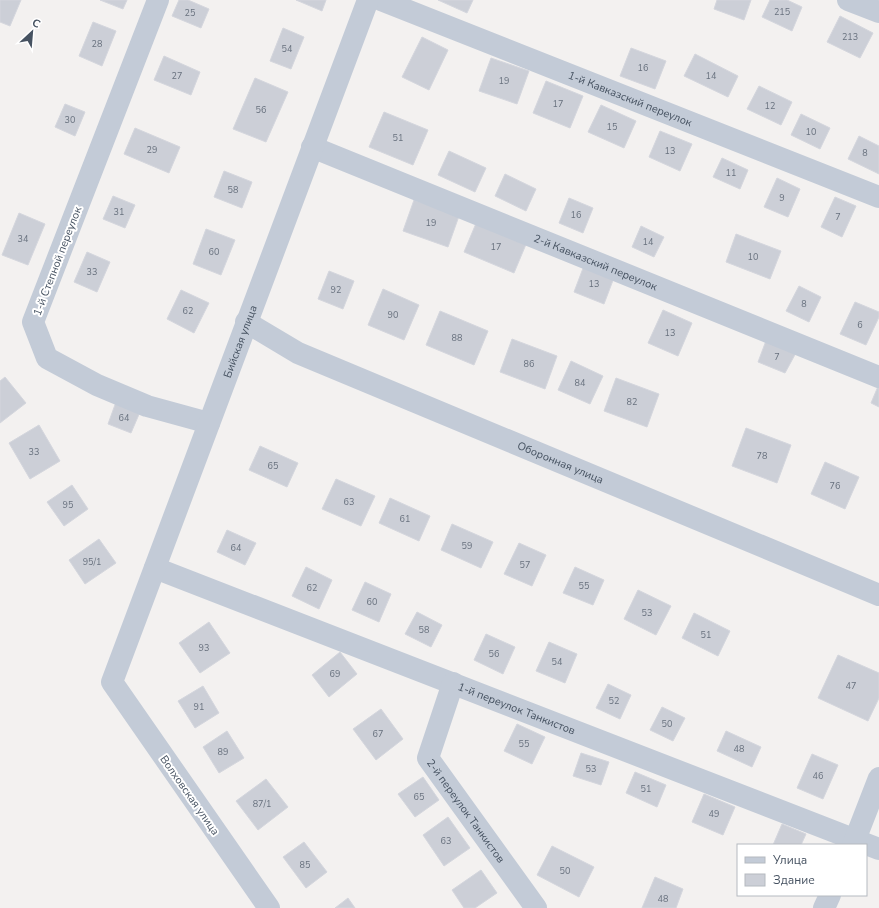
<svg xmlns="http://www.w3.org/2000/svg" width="879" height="908" font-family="'Nunito Sans',sans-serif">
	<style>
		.building { fill: #cccfd7; stroke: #d4d6dd }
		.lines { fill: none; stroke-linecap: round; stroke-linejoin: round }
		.street { stroke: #c3cbd7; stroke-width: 22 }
		.labels { text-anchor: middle; stroke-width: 4; stroke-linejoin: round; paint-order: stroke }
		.number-label { font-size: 9px; fill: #68717e }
		.street-label { font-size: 11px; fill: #465261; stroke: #fff }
	</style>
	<rect width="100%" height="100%" fill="#f3f1f0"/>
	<g class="building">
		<polygon points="0,0 21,0 10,26 0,22"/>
		<polygon points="100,0 127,0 123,9"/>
		<polygon points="179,0 188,0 209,9 201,28 172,16"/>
		<polygon points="296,0 326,0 322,11"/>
		<polygon points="438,0 473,0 467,13"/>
		<polygon points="717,0 751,0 744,20 714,9"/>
		<polygon points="770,0 787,0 802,7 792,31 762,17"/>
		<polygon points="840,16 873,33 860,58 827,42"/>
		<polygon points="93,22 116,31 102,66 79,56"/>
		<polygon points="283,28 304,37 291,69 270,61"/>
		<polygon points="422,37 448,50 429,90 402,77"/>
		<polygon points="631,48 666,61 655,89 620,76"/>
		<polygon points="695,54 738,76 728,97 684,76"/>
		<polygon points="164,56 200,72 191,95 154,80"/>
		<polygon points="491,58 529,71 517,104 479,91"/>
		<polygon points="255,78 288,92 266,142 233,129"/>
		<polygon points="546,81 583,96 570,128 533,113"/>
		<polygon points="759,86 792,102 781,125 747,109"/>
		<polygon points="65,104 85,112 75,136 55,127"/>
		<polygon points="601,105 636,121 624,148 588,132"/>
		<polygon points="384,112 428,130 413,165 369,147"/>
		<polygon points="801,114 830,128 820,149 791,135"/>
		<polygon points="135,128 180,147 169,173 124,154"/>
		<polygon points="660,131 692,144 680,171 649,157"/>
		<polygon points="859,136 879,146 879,174 848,159"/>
		<polygon points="449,151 486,168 475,192 438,175"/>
		<polygon points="722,158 748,170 740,189 713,177"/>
		<polygon points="224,171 252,182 242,208 214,197"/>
		<polygon points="505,174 536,189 526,211 495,196"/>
		<polygon points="777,178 800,189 788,217 764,207"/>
		<polygon points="113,196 135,205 125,228 103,219"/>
		<polygon points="835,197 856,206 842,237 821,227"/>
		<polygon points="569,198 593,208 583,233 559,223"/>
		<polygon points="414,200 459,216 448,247 403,231"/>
		<polygon points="19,213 45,224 28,265 2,255"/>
		<polygon points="477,221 527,242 514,273 464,252"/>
		<polygon points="641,226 664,237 654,257 632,247"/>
		<polygon points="206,229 235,240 221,275 193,264"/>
		<polygon points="736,234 781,251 770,279 726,262"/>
		<polygon points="87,252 110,262 97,292 74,282"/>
		<polygon points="585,263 615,275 604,304 574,292"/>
		<polygon points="329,271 354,281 343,309 318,299"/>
		<polygon points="799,286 821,297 809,322 786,311"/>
		<polygon points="383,289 419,305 404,340 368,325"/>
		<polygon points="181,290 209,303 194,333 167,319"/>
		<polygon points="855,302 879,312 879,317 866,345 840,334"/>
		<polygon points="663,310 692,323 678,356 648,343"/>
		<polygon points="440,311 488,331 474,365 426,345"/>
		<polygon points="767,338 797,351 785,373 758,362"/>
		<polygon points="512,339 557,356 545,389 500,372"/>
		<polygon points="571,361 603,376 590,404 558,390"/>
		<polygon points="5,377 26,403 0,423 0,381"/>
		<polygon points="616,378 659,394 647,427 604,411"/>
		<polygon points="879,384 879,407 871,403"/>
		<polygon points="116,402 140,412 131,433 108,424"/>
		<polygon points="39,425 60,461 30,479 9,443"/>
		<polygon points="746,428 791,445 777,483 732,466"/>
		<polygon points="260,446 298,463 287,487 249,470"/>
		<polygon points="825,462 859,477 845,509 811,494"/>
		<polygon points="336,479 375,496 361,526 322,509"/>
		<polygon points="72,485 88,509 64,526 47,502"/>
		<polygon points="390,498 430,516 419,541 379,523"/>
		<polygon points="452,524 493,542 481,568 441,550"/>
		<polygon points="227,530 256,543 245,565 217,552"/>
		<polygon points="99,539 116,563 85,584 69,560"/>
		<polygon points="519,543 546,555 532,586 504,574"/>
		<polygon points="306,567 332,580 319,609 292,596"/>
		<polygon points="575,567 604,580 593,605 563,593"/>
		<polygon points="365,582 391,594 379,622 352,610"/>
		<polygon points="638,590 671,606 656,635 624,619"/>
		<polygon points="417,612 442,625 431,647 405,634"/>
		<polygon points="694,613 730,631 718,656 682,638"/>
		<polygon points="209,622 230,653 200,673 179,643"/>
		<polygon points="486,634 515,647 503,674 474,660"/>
		<polygon points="549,642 577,654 565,683 536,671"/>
		<polygon points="340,652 357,674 329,697 312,675"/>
		<polygon points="838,655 879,673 879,698 868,721 818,698"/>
		<polygon points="608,684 631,695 620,719 596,708"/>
		<polygon points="203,686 219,713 195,728 178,701"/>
		<polygon points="662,707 685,718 673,741 650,730"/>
		<polygon points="381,709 403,739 376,760 353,729"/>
		<polygon points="517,724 545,737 532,764 504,751"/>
		<polygon points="227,731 244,758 219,773 203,747"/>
		<polygon points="726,731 761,747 752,767 717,751"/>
		<polygon points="581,753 609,762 601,785 573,776"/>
		<polygon points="812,754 838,765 823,799 797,788"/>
		<polygon points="635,772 666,785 657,807 626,793"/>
		<polygon points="423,777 439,800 415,817 398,794"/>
		<polygon points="266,779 288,807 258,830 236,801"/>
		<polygon points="704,794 735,807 723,835 692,822"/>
		<polygon points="448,817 470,848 444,866 423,835"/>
		<polygon points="782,824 806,834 801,845 773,845"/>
		<polygon points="304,842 327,872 306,888 283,857"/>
		<polygon points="552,846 594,867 579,897 537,875"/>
		<polygon points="481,870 497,893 475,908 464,908 452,890"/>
		<polygon points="655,877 683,889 676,908 642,908"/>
		<polygon points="348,898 355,908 335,908"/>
	</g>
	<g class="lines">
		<g class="street">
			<polyline points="158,0 33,322 47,358 97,385 147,406 209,423"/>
			<path id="s1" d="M 381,0 L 879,197"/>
			<polyline points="848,0 879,12"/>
			<path id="s2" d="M 312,147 L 879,377"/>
			<path id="s3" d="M 246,322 L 298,353 L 879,595"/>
			<path id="s4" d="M 155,568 L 879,849"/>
			<path id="s5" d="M 453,683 L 428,758 L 536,908"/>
			<polyline points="853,845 879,778"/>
			<path id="s6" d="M 269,908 L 112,682 L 368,0"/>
			<polyline points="824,908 830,895"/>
		</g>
	</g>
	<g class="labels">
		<g class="number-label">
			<text x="782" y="15">215</text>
			<text x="190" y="16">25</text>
			<text x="850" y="40">213</text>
			<text x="97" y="47">28</text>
			<text x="287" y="52">54</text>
			<text x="643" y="71">16</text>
			<text x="177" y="79">27</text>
			<text x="711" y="79">14</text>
			<text x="504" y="84">19</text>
			<text x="558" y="107">17</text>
			<text x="770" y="109">12</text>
			<text x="261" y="113">56</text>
			<text x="70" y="123">30</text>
			<text x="612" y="130">15</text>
			<text x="811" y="135">10</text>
			<text x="398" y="141">51</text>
			<text x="152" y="153">29</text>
			<text x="670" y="154">13</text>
			<text x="865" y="156">8</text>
			<text x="731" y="176">11</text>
			<text x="233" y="193">58</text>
			<text x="782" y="201">9</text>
			<text x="119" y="215">31</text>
			<text x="576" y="218">16</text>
			<text x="838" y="220">7</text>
			<text x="431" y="226">19</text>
			<text x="23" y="242">34</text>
			<text x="648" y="245">14</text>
			<text x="496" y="250">17</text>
			<text x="214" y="255">60</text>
			<text x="753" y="260">10</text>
			<text x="92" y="275">33</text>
			<text x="594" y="287">13</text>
			<text x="336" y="293">92</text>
			<text x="804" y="307">8</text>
			<text x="188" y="314">62</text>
			<text x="393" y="318">90</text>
			<text x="860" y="328">6</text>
			<text x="670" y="336">13</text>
			<text x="457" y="341">88</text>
			<text x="777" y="360">7</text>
			<text x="529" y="367">86</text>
			<text x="580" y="386">84</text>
			<text x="632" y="405">82</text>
			<text x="124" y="421">64</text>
			<text x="34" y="455">33</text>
			<text x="762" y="459">78</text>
			<text x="273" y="469">65</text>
			<text x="835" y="489">76</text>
			<text x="349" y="505">63</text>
			<text x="68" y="508">95</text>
			<text x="405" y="522">61</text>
			<text x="467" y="549">59</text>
			<text x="236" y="551">64</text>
			<text x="92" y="565">95/1</text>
			<text x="525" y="568">57</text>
			<text x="584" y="589">55</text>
			<text x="312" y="591">62</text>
			<text x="372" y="605">60</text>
			<text x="647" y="616">53</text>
			<text x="424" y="633">58</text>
			<text x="706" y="638">51</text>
			<text x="204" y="651">93</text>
			<text x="494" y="657">56</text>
			<text x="557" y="665">54</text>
			<text x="335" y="677">69</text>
			<text x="851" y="689">47</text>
			<text x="614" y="704">52</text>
			<text x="199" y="710">91</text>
			<text x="667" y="727">50</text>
			<text x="378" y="737">67</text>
			<text x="524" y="747">55</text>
			<text x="739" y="752">48</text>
			<text x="223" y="755">89</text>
			<text x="591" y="772">53</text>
			<text x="818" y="779">46</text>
			<text x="646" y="792">51</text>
			<text x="419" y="800">65</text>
			<text x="262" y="807">87/1</text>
			<text x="714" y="817">49</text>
			<text x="446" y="844">63</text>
			<text x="305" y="868">85</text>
			<text x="565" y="874">50</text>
			<text x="663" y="902">48</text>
		</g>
		<g class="street-label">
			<text dy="4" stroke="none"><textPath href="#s1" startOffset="268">1-й Кавказский переулок</textPath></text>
			<text transform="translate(57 261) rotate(-69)" y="4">1-й Степной переулок</text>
			<text dy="4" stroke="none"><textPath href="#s2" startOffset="306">2-й Кавказский переулок</textPath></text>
			<text dy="4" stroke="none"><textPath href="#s6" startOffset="639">Бийская улица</textPath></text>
			<text dy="4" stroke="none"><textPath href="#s3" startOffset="345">Оборонная улица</textPath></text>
			<text dy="4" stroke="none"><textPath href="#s4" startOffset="388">1-й переулок Танкистов</textPath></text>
			<text transform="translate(190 795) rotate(55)" y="4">Волховская улица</text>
			<text dy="4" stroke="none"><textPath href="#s5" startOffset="144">2-й переулок Танкистов</textPath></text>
		</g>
	</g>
	<rect x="737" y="844" width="130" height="52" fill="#ffffff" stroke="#b5bac0"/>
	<rect x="745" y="857" width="20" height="6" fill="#c3cbd7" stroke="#b5bac0"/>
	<text x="773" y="864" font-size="12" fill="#465261">Улица</text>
	<rect x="745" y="874" width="20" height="12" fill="#cccfd7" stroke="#b5bac0"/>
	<text x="773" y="884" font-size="12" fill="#465261">Здание</text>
	<g transform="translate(32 32) rotate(26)" stroke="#ffffff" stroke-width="3" paint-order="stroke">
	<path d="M0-3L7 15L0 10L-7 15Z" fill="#465261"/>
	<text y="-6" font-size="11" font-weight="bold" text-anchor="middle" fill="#465261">С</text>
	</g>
</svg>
